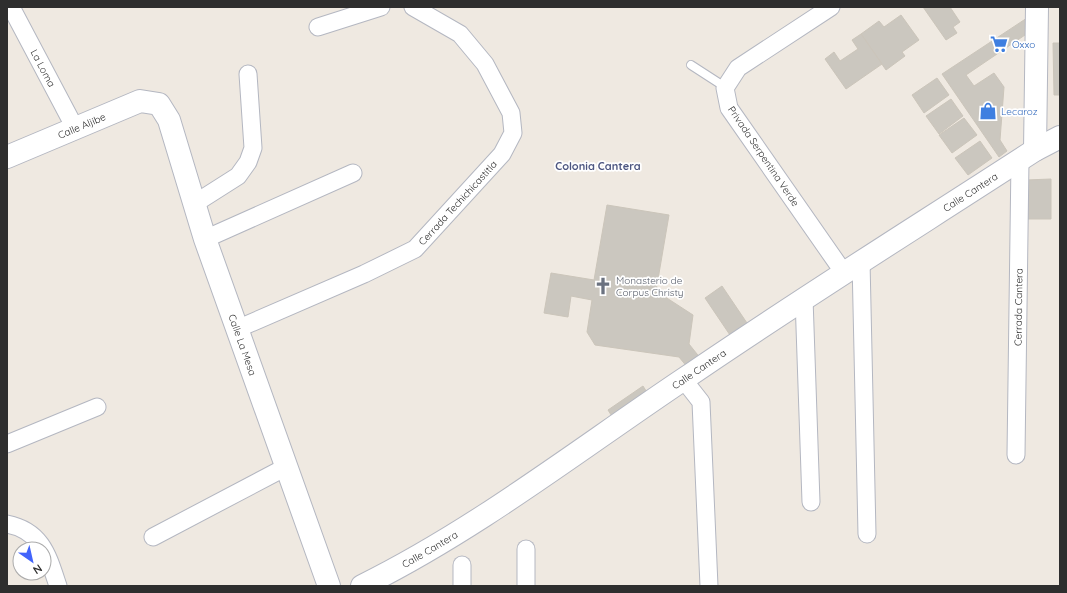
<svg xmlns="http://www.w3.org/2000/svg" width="1067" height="593" font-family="Quicksand,sans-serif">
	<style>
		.building { fill: #cbc7bf; stroke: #cbc5ba }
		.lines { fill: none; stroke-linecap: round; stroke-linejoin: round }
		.lane-casing { stroke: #b4b7c1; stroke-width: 10 }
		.street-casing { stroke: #b4b7c1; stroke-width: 19 }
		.secondary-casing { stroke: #b4b7c1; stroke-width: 24 }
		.lane { stroke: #fff; stroke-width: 8 }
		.street { stroke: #fff; stroke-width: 17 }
		.secondary { stroke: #fff; stroke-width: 22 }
		.labels { text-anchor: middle; stroke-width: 3.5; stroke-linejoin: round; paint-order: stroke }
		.shop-label { font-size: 10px; fill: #366cbe; stroke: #fff; text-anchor: start }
		.street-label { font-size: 10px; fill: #2e2e2e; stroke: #fff }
		.worship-label { font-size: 10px; fill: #5b616d; stroke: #fff; text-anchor: start }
		.neighbourhood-label { font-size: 11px; font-weight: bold; fill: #4d5680; stroke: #fff }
	</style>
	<rect width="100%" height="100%" fill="#efe9e1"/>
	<g class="building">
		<polygon points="923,7 950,7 960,22 953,27 957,33 946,40"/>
		<polygon points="901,15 919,40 902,52 905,56 886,70 861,34 879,21 884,27"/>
		<polygon points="1027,18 1025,35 966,75 974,86 994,73 1004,87 1000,140 1007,151 999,157 942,74"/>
		<polygon points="861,34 882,64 846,89 825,59 834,52 840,61 858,49 852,40"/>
		<polygon points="1053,43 1060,43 1060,95 1054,95"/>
		<polygon points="937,78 949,95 924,113 912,95"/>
		<polygon points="951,99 963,116 939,134 926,116"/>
		<polygon points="964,118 977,135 952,153 939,135"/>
		<polygon points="980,141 992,158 968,175 955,158"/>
		<polygon points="1051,179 1051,219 1026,219 1026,180"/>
		<polygon points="607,205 669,215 656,291 693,315 689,344 701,359 688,368 679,357 595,345 587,332 592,300 571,296 568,317 544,313 551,273 594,280"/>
		<polygon points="722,286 749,326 732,338 705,298"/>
		<polygon points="643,386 648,394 613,418 608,410"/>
	</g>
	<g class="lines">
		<g class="lane-casing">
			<polyline id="lane" points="691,65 725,87"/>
		</g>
		<g class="street-casing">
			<g id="street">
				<path id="s1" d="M 11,7 L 75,128"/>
				<polyline points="831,7 738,68 725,88 729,108 844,273"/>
				<polyline points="318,27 381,7"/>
				<polyline points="194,204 238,176 248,162 253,148 248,74"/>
				<polyline points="205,239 353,173"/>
				<polyline points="861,261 867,534"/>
				<polyline points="804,298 811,502"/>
				<path id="s2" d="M 237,329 L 364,274 L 415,249 L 502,154 L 513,133 L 511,113 L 485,64 L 460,34 L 413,7"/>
				<polyline points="683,379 701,402 709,586"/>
				<polyline points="7,444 97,407"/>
				<path id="s3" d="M 1016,455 L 1020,160"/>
				<path d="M 7,524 C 42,531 48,556 58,586"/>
				<polyline points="153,537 286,467"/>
				<polyline points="526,549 526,586"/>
				<polyline points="462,565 462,586"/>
			</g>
		</g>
		<g class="secondary-casing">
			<g id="secondary">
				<polyline points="1035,150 1037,7"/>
				<path id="s4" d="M 7,157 L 140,101 L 159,104 L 169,120 L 205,239 L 329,586"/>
				<path id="s5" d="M 362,586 C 477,529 578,450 684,379 C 799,300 918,226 1035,150 L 1060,137"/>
			</g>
		</g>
		<use href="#lane" class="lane"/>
		<use href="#street" class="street"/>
		<use href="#secondary" class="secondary"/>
	</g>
	<defs>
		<g id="supermarket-bare" transform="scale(1.38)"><path d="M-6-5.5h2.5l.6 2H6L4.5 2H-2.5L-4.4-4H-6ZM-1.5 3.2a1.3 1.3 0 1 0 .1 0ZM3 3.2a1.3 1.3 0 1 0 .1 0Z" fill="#3f7fe0" stroke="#fff" stroke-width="2.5" paint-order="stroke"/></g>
		<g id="shop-bare" transform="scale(1.38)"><path d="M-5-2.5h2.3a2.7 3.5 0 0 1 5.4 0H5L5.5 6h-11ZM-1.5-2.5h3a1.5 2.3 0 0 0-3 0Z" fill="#3f7fe0" stroke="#fff" stroke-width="2.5" paint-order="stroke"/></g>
		<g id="church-bare" transform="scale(1.38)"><path d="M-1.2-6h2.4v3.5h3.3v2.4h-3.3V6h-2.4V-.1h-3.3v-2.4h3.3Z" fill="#6b7280" stroke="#fff" stroke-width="2.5" paint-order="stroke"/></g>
	</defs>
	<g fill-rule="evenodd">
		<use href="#supermarket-bare" x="999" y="44"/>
		<use href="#shop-bare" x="988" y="111"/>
		<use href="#church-bare" x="603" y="286"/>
	</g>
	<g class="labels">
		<g class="shop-label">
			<text x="1012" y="48">Oxxo</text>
			<text x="1001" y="115">Lecaroz</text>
		</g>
		<g class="street-label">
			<text dy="4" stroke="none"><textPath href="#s1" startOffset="69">La Loma</textPath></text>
			<text dy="4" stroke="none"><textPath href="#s4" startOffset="81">Calle Aljibe</textPath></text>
			<text transform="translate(764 156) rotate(56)" y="4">Privada Serpentina Verde</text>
			<text dy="4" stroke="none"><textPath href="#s5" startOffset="725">Calle Cantera</textPath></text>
			<text dy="4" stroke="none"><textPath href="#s2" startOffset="258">Cerrada Techichicastitla</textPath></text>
			<text dy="4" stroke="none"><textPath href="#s3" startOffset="148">Cerrada Cantera</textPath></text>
			<text dy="4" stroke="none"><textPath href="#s4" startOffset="419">Calle La Mesa</textPath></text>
			<text dy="4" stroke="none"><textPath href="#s5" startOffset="401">Calle Cantera</textPath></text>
			<text dy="4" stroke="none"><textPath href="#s5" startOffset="77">Calle Cantera</textPath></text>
		</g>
		<g class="worship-label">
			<text x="616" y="284">Monasterio de<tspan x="616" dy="12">Corpus Christy</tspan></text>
		</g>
		<g class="neighbourhood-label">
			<text x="598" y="170">Colonia Cantera</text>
		</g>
	</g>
	<rect width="1067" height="593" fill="none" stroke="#2e2e2e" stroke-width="16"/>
	<g transform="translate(32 561) rotate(146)"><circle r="19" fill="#ffffff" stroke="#ababab"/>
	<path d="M0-3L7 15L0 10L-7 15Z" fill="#4264fb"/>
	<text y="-6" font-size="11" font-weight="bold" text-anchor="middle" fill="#2e2e2e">N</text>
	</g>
</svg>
